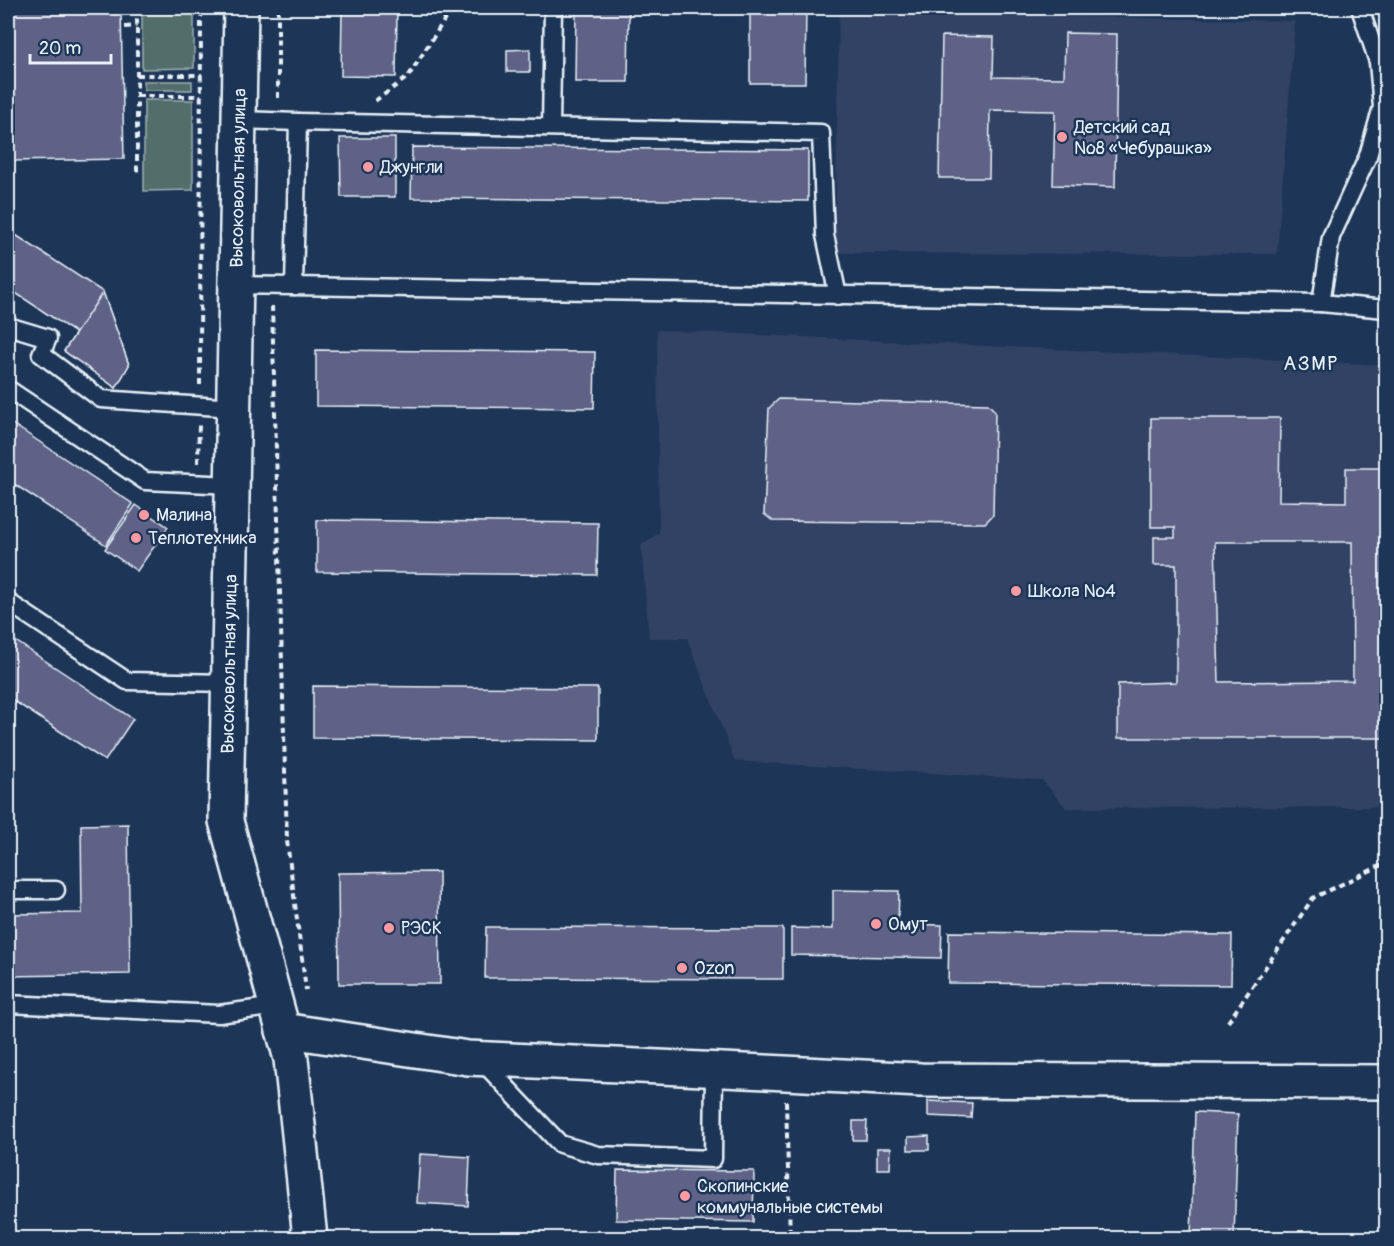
<svg xmlns="http://www.w3.org/2000/svg" width="1394" height="1246" font-family="Pangolin,sans-serif">
	<style>
		.built { fill: #314265 }
		.green { fill: #536e6b; stroke: #9eb0b2; stroke-width: 1.5 }
		.building { fill: #5f6287; stroke: #e8f1f8; stroke-width: 1.5; fill-rule: evenodd }
		.lines { fill: none; stroke-linecap: round; stroke-linejoin: round }
		.lane-casing { stroke: #e8f1f8; stroke-width: 21 }
		.street-casing { stroke: #e8f1f8; stroke-width: 38 }
		.secondary-casing { stroke: #e8f1f8; stroke-width: 38 }
		.path { stroke: #e8f1f8; stroke-width: 4; stroke-dasharray: 6 4.5; stroke-linecap: butt }
		.lane { stroke: #1d3557; stroke-width: 16 }
		.street { stroke: #1d3557; stroke-width: 33 }
		.secondary { stroke: #1d3557; stroke-width: 33 }
		.poi-dot { fill: #ff9aa2; stroke: #1d3557; stroke-width: 2 }
		.labels { text-anchor: middle; stroke-width: 5; stroke-linejoin: round; paint-order: stroke }
		.poi-label { font-size: 18px; fill: #e8f1f8; stroke: #1d3557; text-anchor: start }
		.street-label { font-size: 18px; fill: #e8f1f8; stroke: #1d3557 }
		.neighbourhood-label { font-size: 20px; letter-spacing: 1.5px; fill: #e8f1f8; stroke: #1d3557 }
	</style>
	<rect width="100%" height="100%" fill="#1d3557"/>
	<filter id="ink" filterUnits="userSpaceOnUse"><feTurbulence type="fractalNoise" baseFrequency=".0167" numOctaves="2"/><feDisplacementMap in="SourceGraphic" scale="12" xChannelSelector="R" yChannelSelector="G"/><feConvolveMatrix kernelMatrix="1 2 1 2 8 2 1 2 1" color-interpolation-filters="sRGB"/></filter>
	<g filter="url(#ink)">
		<g class="built">
			<polygon points="839,8 997,8 998,15 1295,21 1277,254 835,253"/>
			<polygon points="657,330 1386,365 1386,807 1066,808 1042,780 735,761 687,638 649,638 641,545 659,533"/>
		</g>
		<g class="green">
			<polygon points="142,8 194,8 194,68 142,69"/>
			<polygon points="143,81 192,81 192,90 144,90"/>
			<polygon points="144,100 193,100 193,190 144,191"/>
		</g>
		<g class="building">
			<polygon points="9,8 121,8 124,159 11,161"/>
			<polygon points="342,8 397,8 396,77 341,76"/>
			<polygon points="576,8 629,8 628,82 575,82"/>
			<polygon points="750,8 806,8 805,83 750,83"/>
			<polygon points="1065,33 1117,34 1115,187 1053,185 1055,111 990,110 989,178 939,178 942,36 994,37 993,77 1064,78"/>
			<polygon points="530,49 530,72 507,72 507,50"/>
			<polygon points="340,138 395,138 395,197 341,197"/>
			<polygon points="412,147 808,150 808,201 411,198"/>
			<polygon points="8,230 103,292 129,365 116,388 64,351 76,333 8,288"/>
			<polygon points="103,292 129,365 116,388 64,351"/>
			<polygon points="316,350 595,352 594,408 316,406"/>
			<polygon points="779,399 988,404 995,411 993,515 985,523 773,521 764,514 769,408"/>
			<path d="M 1151,418 L 1280,418 L 1279,501 L 1346,502 L 1346,468 L 1386,468 L 1386,738 L 1118,738 L 1118,684 L 1176,682 L 1176,565 L 1154,565 L 1154,537 L 1175,537 L 1175,527 L 1151,527 ZM 1215,542 L 1352,542 L 1353,681 L 1219,682 Z"/>
			<polygon points="8,421 133,504 106,545 8,480"/>
			<polygon points="136,505 168,527 137,571 105,549"/>
			<polygon points="317,520 598,523 597,575 317,572"/>
			<polygon points="8,636 133,719 105,761 8,697"/>
			<polygon points="313,686 598,688 598,740 313,738"/>
			<polygon points="128,824 130,974 8,976 8,914 82,913 81,825"/>
			<polygon points="439,872 440,984 339,984 338,873"/>
			<polygon points="833,890 899,891 898,924 942,925 941,958 791,955 791,928 833,929"/>
			<polygon points="486,927 783,928 783,979 485,978"/>
			<polygon points="949,932 1232,935 1231,985 948,983"/>
			<polygon points="928,1101 972,1103 971,1118 928,1116"/>
			<polygon points="1195,1112 1238,1114 1234,1238 1191,1238"/>
			<polygon points="853,1121 867,1121 866,1140 853,1140"/>
			<polygon points="929,1136 929,1150 908,1150 908,1137"/>
			<polygon points="877,1148 891,1148 890,1169 877,1169"/>
			<polygon points="420,1154 470,1157 468,1206 417,1203"/>
			<polygon points="617,1170 754,1171 753,1222 616,1220"/>
		</g>
		<g class="lines">
			<g class="lane-casing">
				<g id="lane">
					<polyline points="239,120 298,122 294,286"/>
					<polyline points="298,122 821,133 825,235 838,296"/>
					<polyline points="551,126 553,8"/>
					<polyline points="236,285 1321,303 1386,309"/>
					<polyline points="1321,303 1331,237 1368,156 1382,107 1378,62 1360,8"/>
					<polyline points="8,326 48,338 41,354 101,399 234,408"/>
					<polyline points="8,389 145,481 232,485"/>
					<polyline points="8,602 127,681 229,683"/>
					<polyline points="8,890 56,890"/>
					<polyline points="8,1004 219,1014 277,1006"/>
					<polyline points="480,1059 560,1144 598,1155 713,1159 714,1070"/>
				</g>
			</g>
			<g class="street-casing">
				<polyline id="street" points="283,1030 468,1058 785,1073 921,1080 1386,1082"/>
			</g>
			<g class="secondary-casing">
				<polyline id="secondary" points="241,8 226,821 291,1059 310,1238"/>
			</g>
			<g class="path">
				<polyline points="137,8 137,174"/>
				<polyline points="278,8 278,99"/>
				<polyline points="125,27 137,26"/>
				<polyline points="137,75 202,75"/>
				<polyline points="137,96 201,96"/>
				<polyline points="375,101 408,77 452,8"/>
				<polyline points="272,306 287,841 306,990"/>
				<polyline points="200,385 201,8"/>
				<polyline points="198,463 199,425"/>
				<polyline points="1228,1022 1313,898 1386,863"/>
				<polyline points="786,1101 790,1238"/>
			</g>
			<use href="#lane" class="lane"/>
			<use href="#street" class="street"/>
			<use href="#secondary" class="secondary"/>
		</g>
	</g>
	<g class="poi-dot">
		<circle cx="1062" cy="137" r="6"/>
		<circle cx="368" cy="167" r="6"/>
		<circle cx="144" cy="515" r="6"/>
		<circle cx="136" cy="538" r="6"/>
		<circle cx="1016" cy="591" r="6"/>
		<circle cx="876" cy="924" r="6"/>
		<circle cx="389" cy="928" r="6"/>
		<circle cx="682" cy="968" r="6"/>
		<circle cx="685" cy="1196" r="6"/>
	</g>
	<g class="labels">
		<g class="poi-label">
			<text x="1074" y="133">Детский сад<tspan x="1074" dy="21">№8 «Чебурашка»</tspan></text>
			<text x="380" y="173">Джунгли</text>
			<text x="156" y="521">Малина</text>
			<text x="148" y="544">Теплотехника</text>
			<text x="1028" y="597">Школа №4</text>
			<text x="888" y="930">Омут</text>
			<text x="401" y="934">РЭСК</text>
			<text x="694" y="974">Ozon</text>
			<text x="697" y="1192">Скопинские<tspan x="697" dy="21">коммунальные системы</tspan></text>
		</g>
		<g class="street-label">
			<text transform="translate(238 178) rotate(-89)" y="6">Высоковольтная улица</text>
			<text transform="translate(229 664) rotate(-89)" y="6">Высоковольтная улица</text>
		</g>
		<g class="neighbourhood-label">
			<text x="1311" y="370">АЗМР</text>
		</g>
	</g>
	<rect width="1394" height="1246" fill="none" stroke="#1d3557" stroke-width="30"/>
	<rect x="15" y="15" width="1364" height="1216" fill="none" stroke="#e8f1f8" stroke-width="2" filter="url(#ink)"/>
	<path d="M30 54v9h81v-9" fill="none" stroke="#e8f1f8" stroke-width="3"/>
	<text x="39" y="54" font-size="18" fill="#e8f1f8" stroke="#1d3557" stroke-width="4.5" paint-order="stroke">20 m</text>
</svg>
